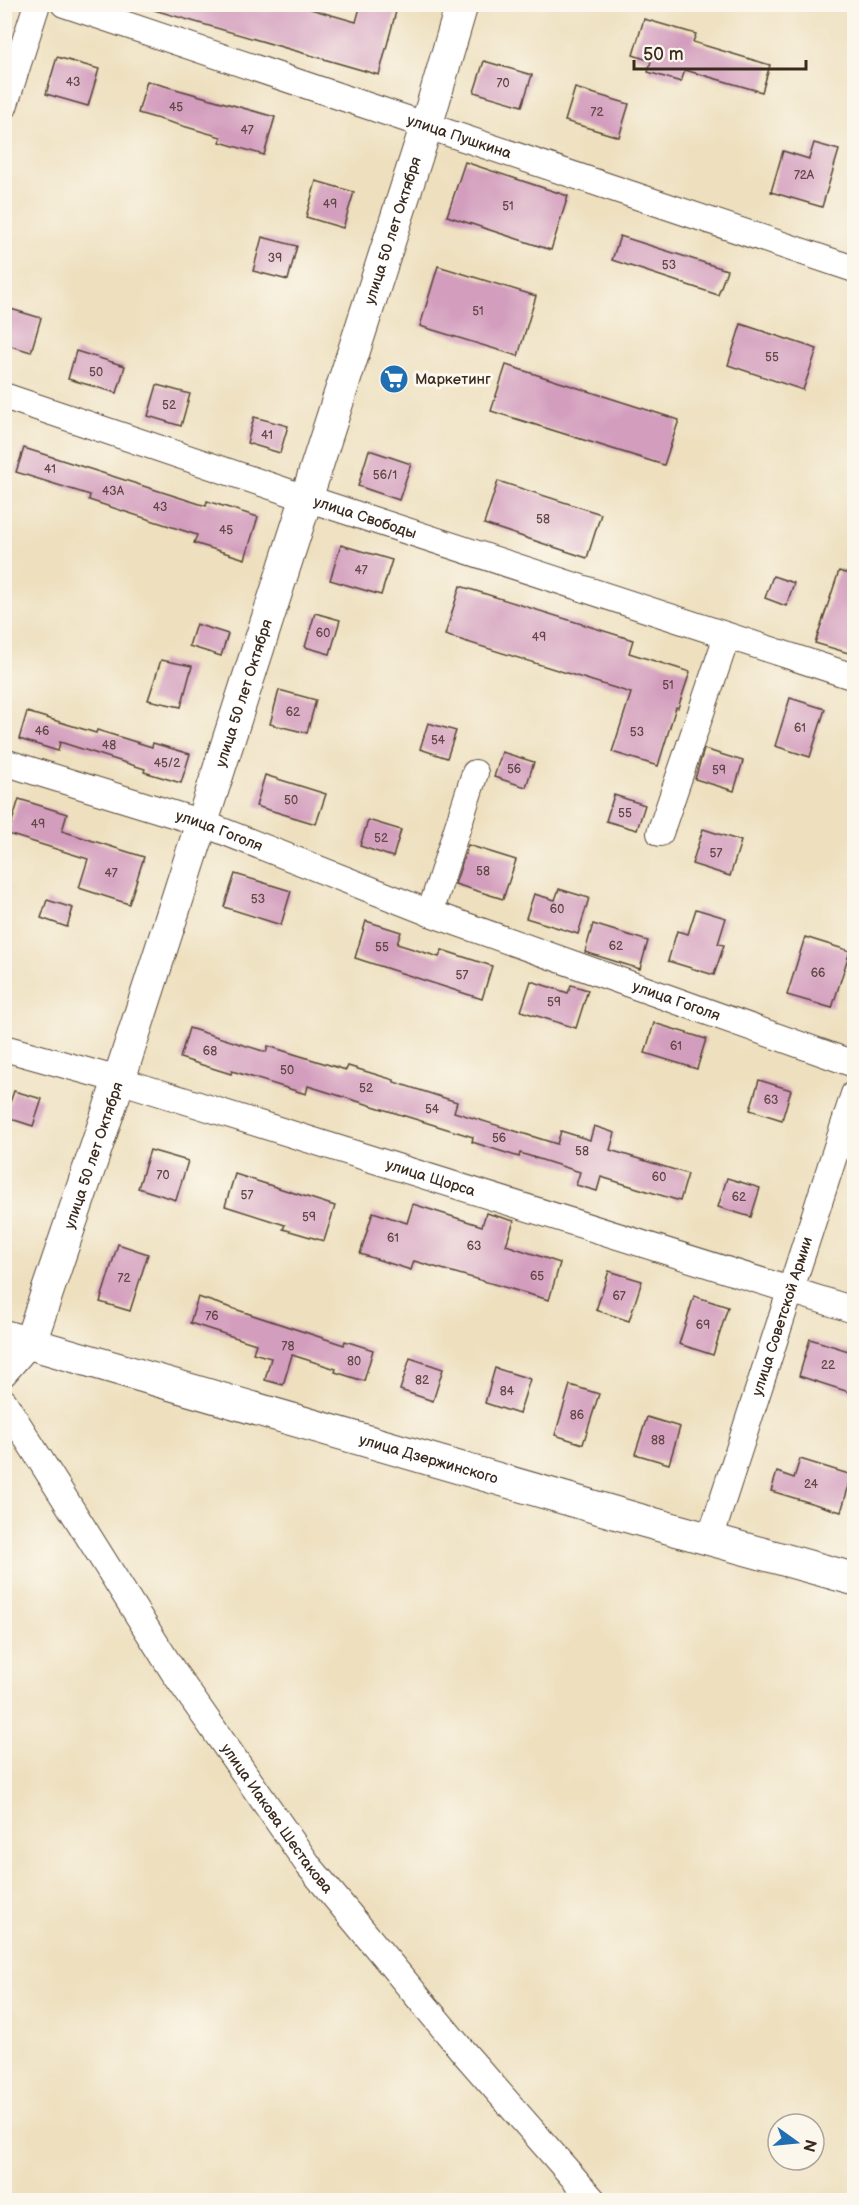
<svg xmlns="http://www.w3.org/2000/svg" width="859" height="2205" font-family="'Balsamiq Sans',sans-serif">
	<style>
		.building { fill: #d39dbd }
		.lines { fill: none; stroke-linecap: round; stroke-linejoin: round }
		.minor-casing { stroke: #564536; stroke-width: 28 }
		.tertiary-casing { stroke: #564536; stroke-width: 34 }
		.minor { stroke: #fff; stroke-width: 26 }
		.tertiary { stroke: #fff; stroke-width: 32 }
		.labels { text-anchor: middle; stroke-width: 6; stroke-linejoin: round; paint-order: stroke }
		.number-label { font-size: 12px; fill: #614746 }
		.street-label { font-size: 15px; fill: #3b2a1e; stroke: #fbf7ec }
		.poi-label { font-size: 15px; fill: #3b2a1e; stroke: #fbf7ec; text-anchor: start }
	</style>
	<rect width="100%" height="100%" fill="#fbf7ec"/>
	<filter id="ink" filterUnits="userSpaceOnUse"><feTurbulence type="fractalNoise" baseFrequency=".0167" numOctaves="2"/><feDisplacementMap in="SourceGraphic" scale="12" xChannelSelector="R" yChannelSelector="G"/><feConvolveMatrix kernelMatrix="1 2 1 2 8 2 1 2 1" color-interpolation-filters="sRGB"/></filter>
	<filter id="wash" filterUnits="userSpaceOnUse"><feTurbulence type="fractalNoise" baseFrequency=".008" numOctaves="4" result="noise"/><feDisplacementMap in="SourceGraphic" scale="24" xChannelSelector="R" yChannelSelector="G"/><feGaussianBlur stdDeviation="1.35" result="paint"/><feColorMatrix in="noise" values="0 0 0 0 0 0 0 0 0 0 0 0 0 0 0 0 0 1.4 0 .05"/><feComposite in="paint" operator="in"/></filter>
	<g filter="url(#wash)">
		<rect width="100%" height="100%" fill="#eee0bf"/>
		<g id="blocks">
			<g class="building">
				<polygon points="155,4 293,4 356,22 361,4 398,4 379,75 154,10"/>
				<polygon points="644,19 696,34 693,42 770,65 762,92 685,70 681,82 648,72 651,61 633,55"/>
				<polygon points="57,57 99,69 88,106 46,94"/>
				<polygon points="484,61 532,75 522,106 474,92"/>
				<polygon points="147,81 275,117 264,155 220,142 221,137 138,113"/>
				<polygon points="575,88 629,104 619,137 565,121"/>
				<polygon points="814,143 839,150 822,207 771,192 783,151 809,159"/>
				<polygon points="465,162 568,196 551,250 447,216"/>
				<polygon points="316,181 354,192 343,228 306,217"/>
				<polygon points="620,236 727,270 718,295 612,260"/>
				<polygon points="262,237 297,246 288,280 253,271"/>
				<polygon points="438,266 536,296 518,356 420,326"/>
				<polygon points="4,307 41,318 31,352 4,344"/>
				<polygon points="741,324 817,349 803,390 728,365"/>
				<polygon points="76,351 125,366 117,393 68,379"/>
				<polygon points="506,365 679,420 664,465 491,411"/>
				<polygon points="157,385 190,394 181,426 148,416"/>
				<polygon points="254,417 288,426 280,453 247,443"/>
				<polygon points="24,448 206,506 207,501 258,517 245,559 194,543 197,535 89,500 90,495 16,472"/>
				<polygon points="369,450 411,464 399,500 358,486"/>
				<polygon points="498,481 601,514 587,558 484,524"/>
				<polygon points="341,545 392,560 381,595 330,580"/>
				<polygon points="839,571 855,576 855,655 815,643"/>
				<polygon points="773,576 794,583 786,606 765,598"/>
				<polygon points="460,586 633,640 629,653 690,672 678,708 676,707 658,766 612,752 631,693 445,635"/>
				<polygon points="315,613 340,620 330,654 305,647"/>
				<polygon points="196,624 228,634 221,656 189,646"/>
				<polygon points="161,660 192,666 181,707 148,700"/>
				<polygon points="279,690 316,700 307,733 270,724"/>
				<polygon points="790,698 825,709 810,757 775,746"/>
				<polygon points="27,712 96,733 97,730 152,747 153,743 190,754 181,783 144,772 145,769 60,742 58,751 19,739"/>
				<polygon points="428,723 456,731 447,758 420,749"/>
				<polygon points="704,749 743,761 734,791 695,779"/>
				<polygon points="502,752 534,762 526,787 494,777"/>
				<polygon points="265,775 326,794 316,824 256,806"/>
				<polygon points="614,795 645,805 637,830 606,821"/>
				<polygon points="19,799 67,814 62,831 144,857 129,904 79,888 88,859 8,834"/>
				<polygon points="368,820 401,830 393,857 360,846"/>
				<polygon points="703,829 741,841 730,876 692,864"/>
				<polygon points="468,845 516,860 503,899 455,884"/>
				<polygon points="235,874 291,891 281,925 224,907"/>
				<polygon points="559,889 589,898 578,934 526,918 534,894 555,900"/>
				<polygon points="47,900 73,908 67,927 41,918"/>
				<polygon points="696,909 726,918 718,944 724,945 714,975 668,961 677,931 688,934"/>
				<polygon points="366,921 401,932 397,944 439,957 442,950 492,966 482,999 355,958"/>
				<polygon points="593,924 648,941 640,969 585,952"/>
				<polygon points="805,937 850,951 832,1008 787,995"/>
				<polygon points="531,981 568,993 571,985 588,990 576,1028 521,1011"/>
				<polygon points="654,1023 706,1039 697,1069 645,1053"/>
				<polygon points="189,1028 266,1052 268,1046 346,1070 348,1066 394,1080 394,1082 457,1102 454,1112 557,1144 561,1131 590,1140 594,1126 615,1133 610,1150 688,1174 680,1201 601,1177 597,1191 576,1185 580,1172 520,1153 519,1157 472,1142 473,1137 308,1086 306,1094 232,1071 231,1074 180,1058"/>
				<polygon points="759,1080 791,1090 782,1120 750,1110"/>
				<polygon points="14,1091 42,1099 33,1126 5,1117"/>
				<polygon points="150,1150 188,1161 176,1200 138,1188"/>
				<polygon points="235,1174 335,1206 324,1241 283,1229 285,1225 225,1206"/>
				<polygon points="727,1178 760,1188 751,1217 718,1207"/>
				<polygon points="413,1204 482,1226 486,1213 514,1221 506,1245 560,1263 549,1300 414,1261 411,1270 360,1254 373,1212 407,1223"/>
				<polygon points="118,1244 148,1254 130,1311 100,1302"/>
				<polygon points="609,1271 642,1281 629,1321 596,1310"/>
				<polygon points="694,1296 728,1307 713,1355 679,1344"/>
				<polygon points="198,1297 344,1345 345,1341 373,1350 364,1381 335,1372 336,1369 292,1355 283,1385 265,1380 271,1358 253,1353 256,1344 190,1323"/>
				<polygon points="810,1339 855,1353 855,1394 799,1376"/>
				<polygon points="410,1358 443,1369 433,1401 400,1390"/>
				<polygon points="495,1368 530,1379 519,1414 485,1403"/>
				<polygon points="570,1385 599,1394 583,1444 555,1435"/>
				<polygon points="647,1417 680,1427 669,1464 635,1454"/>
				<polygon points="800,1459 852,1475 841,1512 771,1491 777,1472 794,1478"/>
			</g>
		</g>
	</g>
	<g filter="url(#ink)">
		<use href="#blocks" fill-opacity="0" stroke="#564536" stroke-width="1.5"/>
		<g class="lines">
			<g class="minor-casing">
				<g id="minor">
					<path id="s1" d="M 64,4 L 854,269"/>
					<polyline points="4,107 37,4"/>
					<path id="s2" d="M 4,396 L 306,498 L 854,677"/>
					<path id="s3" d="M 4,762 L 202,823 L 430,913 L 854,1064"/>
					<polyline points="660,833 727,636"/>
					<polyline points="430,913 475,773"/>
					<path id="s4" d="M 4,1048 L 119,1080 L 854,1310"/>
					<polyline points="4,1373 30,1343"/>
					<path id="s5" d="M 4,1402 L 173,1671 L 309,1866 L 466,2055 L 593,2200"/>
					<path id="s6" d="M 710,1539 L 854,1094"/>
				</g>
			</g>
			<g class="tertiary-casing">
				<g id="tertiary">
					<path id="s7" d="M 4,1336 L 640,1520 L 854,1579"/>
					<path id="s8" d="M 30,1343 L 119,1080 L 426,127 L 462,4"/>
				</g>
			</g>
			<use href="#minor" class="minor"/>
			<use href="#tertiary" class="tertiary"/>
		</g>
	</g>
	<defs>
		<g id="supermarket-disc" transform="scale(1.5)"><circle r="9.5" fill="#1f6fb2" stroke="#fbf7ec"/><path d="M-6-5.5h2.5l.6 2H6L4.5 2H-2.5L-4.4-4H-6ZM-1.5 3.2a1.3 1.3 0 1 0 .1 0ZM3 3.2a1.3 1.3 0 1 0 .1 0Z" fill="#fff"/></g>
	</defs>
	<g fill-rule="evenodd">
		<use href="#supermarket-disc" x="394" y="379"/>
	</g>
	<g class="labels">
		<g class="number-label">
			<text x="73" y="86">43</text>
			<text x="503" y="87">70</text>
			<text x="176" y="111">45</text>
			<text x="597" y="116">72</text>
			<text x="247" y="134">47</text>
			<text x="804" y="179">72А</text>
			<text x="330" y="208">49</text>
			<text x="508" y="210">51</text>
			<text x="275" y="262">39</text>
			<text x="669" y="269">53</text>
			<text x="478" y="315">51</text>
			<text x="772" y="361">55</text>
			<text x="96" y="376">50</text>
			<text x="169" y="409">52</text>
			<text x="267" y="439">41</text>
			<text x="50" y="473">41</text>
			<text x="385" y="479">56/1</text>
			<text x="113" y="495">43А</text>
			<text x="160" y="511">43</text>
			<text x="543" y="523">58</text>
			<text x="226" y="534">45</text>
			<text x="361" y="574">47</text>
			<text x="323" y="637">60</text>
			<text x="539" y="641">49</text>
			<text x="668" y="689">51</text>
			<text x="293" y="716">62</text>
			<text x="800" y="732">61</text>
			<text x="42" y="735">46</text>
			<text x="637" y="736">53</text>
			<text x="438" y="744">54</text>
			<text x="109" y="749">48</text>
			<text x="167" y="767">45/2</text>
			<text x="514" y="773">56</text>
			<text x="719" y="774">59</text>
			<text x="291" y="804">50</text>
			<text x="625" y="817">55</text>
			<text x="38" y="828">49</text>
			<text x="381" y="842">52</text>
			<text x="716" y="857">57</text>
			<text x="483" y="875">58</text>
			<text x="111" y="877">47</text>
			<text x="258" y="903">53</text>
			<text x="557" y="913">60</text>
			<text x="616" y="950">62</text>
			<text x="382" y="951">55</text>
			<text x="818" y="977">66</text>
			<text x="462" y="979">57</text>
			<text x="554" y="1006">59</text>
			<text x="676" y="1050">61</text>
			<text x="210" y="1055">68</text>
			<text x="287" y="1074">50</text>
			<text x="366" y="1092">52</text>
			<text x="771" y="1104">63</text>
			<text x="432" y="1113">54</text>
			<text x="499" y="1142">56</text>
			<text x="582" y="1155">58</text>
			<text x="163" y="1179">70</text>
			<text x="659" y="1181">60</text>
			<text x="247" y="1199">57</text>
			<text x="739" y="1201">62</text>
			<text x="309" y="1221">59</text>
			<text x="393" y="1242">61</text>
			<text x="474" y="1250">63</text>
			<text x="537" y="1280">65</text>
			<text x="124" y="1282">72</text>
			<text x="619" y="1300">67</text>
			<text x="212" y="1320">76</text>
			<text x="703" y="1329">69</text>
			<text x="288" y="1350">78</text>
			<text x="354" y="1365">80</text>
			<text x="828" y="1369">22</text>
			<text x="422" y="1384">82</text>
			<text x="507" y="1395">84</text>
			<text x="577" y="1419">86</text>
			<text x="658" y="1444">88</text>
			<text x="811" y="1488">24</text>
		</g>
		<g class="street-label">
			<text dy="5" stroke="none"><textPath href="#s1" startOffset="417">улица Пушкина</textPath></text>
			<text dy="5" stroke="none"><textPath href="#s8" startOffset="1170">улица 50 лет Октября</textPath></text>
			<text dy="5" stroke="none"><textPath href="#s2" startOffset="381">улица Свободы</textPath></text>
			<text dy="5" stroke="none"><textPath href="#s8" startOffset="684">улица 50 лет Октября</textPath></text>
			<text dy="5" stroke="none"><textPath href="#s3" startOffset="226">улица Гоголя</textPath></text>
			<text dy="5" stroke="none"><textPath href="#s3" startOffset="714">улица Гоголя</textPath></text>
			<text dy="5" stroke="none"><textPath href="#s8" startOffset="198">улица 50 лет Октября</textPath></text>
			<text dy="5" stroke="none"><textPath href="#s4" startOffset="446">улица Щорса</textPath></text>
			<text dy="5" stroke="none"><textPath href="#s6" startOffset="234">улица Советской Армии</textPath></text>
			<text dy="5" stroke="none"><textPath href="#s7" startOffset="442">улица Дзержинского</textPath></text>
			<text dy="5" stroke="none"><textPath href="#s5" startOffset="498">улица Иакова Шестакова</textPath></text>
		</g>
		<g class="poi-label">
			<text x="415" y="384">Маркетинг</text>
		</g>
	</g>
	<rect width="859" height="2205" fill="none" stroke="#fbf7ec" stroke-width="24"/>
	<g transform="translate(796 2142) rotate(105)"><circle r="28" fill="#fbf7ec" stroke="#aea59a" stroke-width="1.5"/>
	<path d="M0-4.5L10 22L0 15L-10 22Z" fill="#1f6fb2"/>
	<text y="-9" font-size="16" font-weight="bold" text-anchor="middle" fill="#3b2a1e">N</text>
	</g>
	<path d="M634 60v9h172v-9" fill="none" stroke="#3b2a1e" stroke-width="3"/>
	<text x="643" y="60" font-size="18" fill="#3b2a1e" stroke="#fbf7ec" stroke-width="4.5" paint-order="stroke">50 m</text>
</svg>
